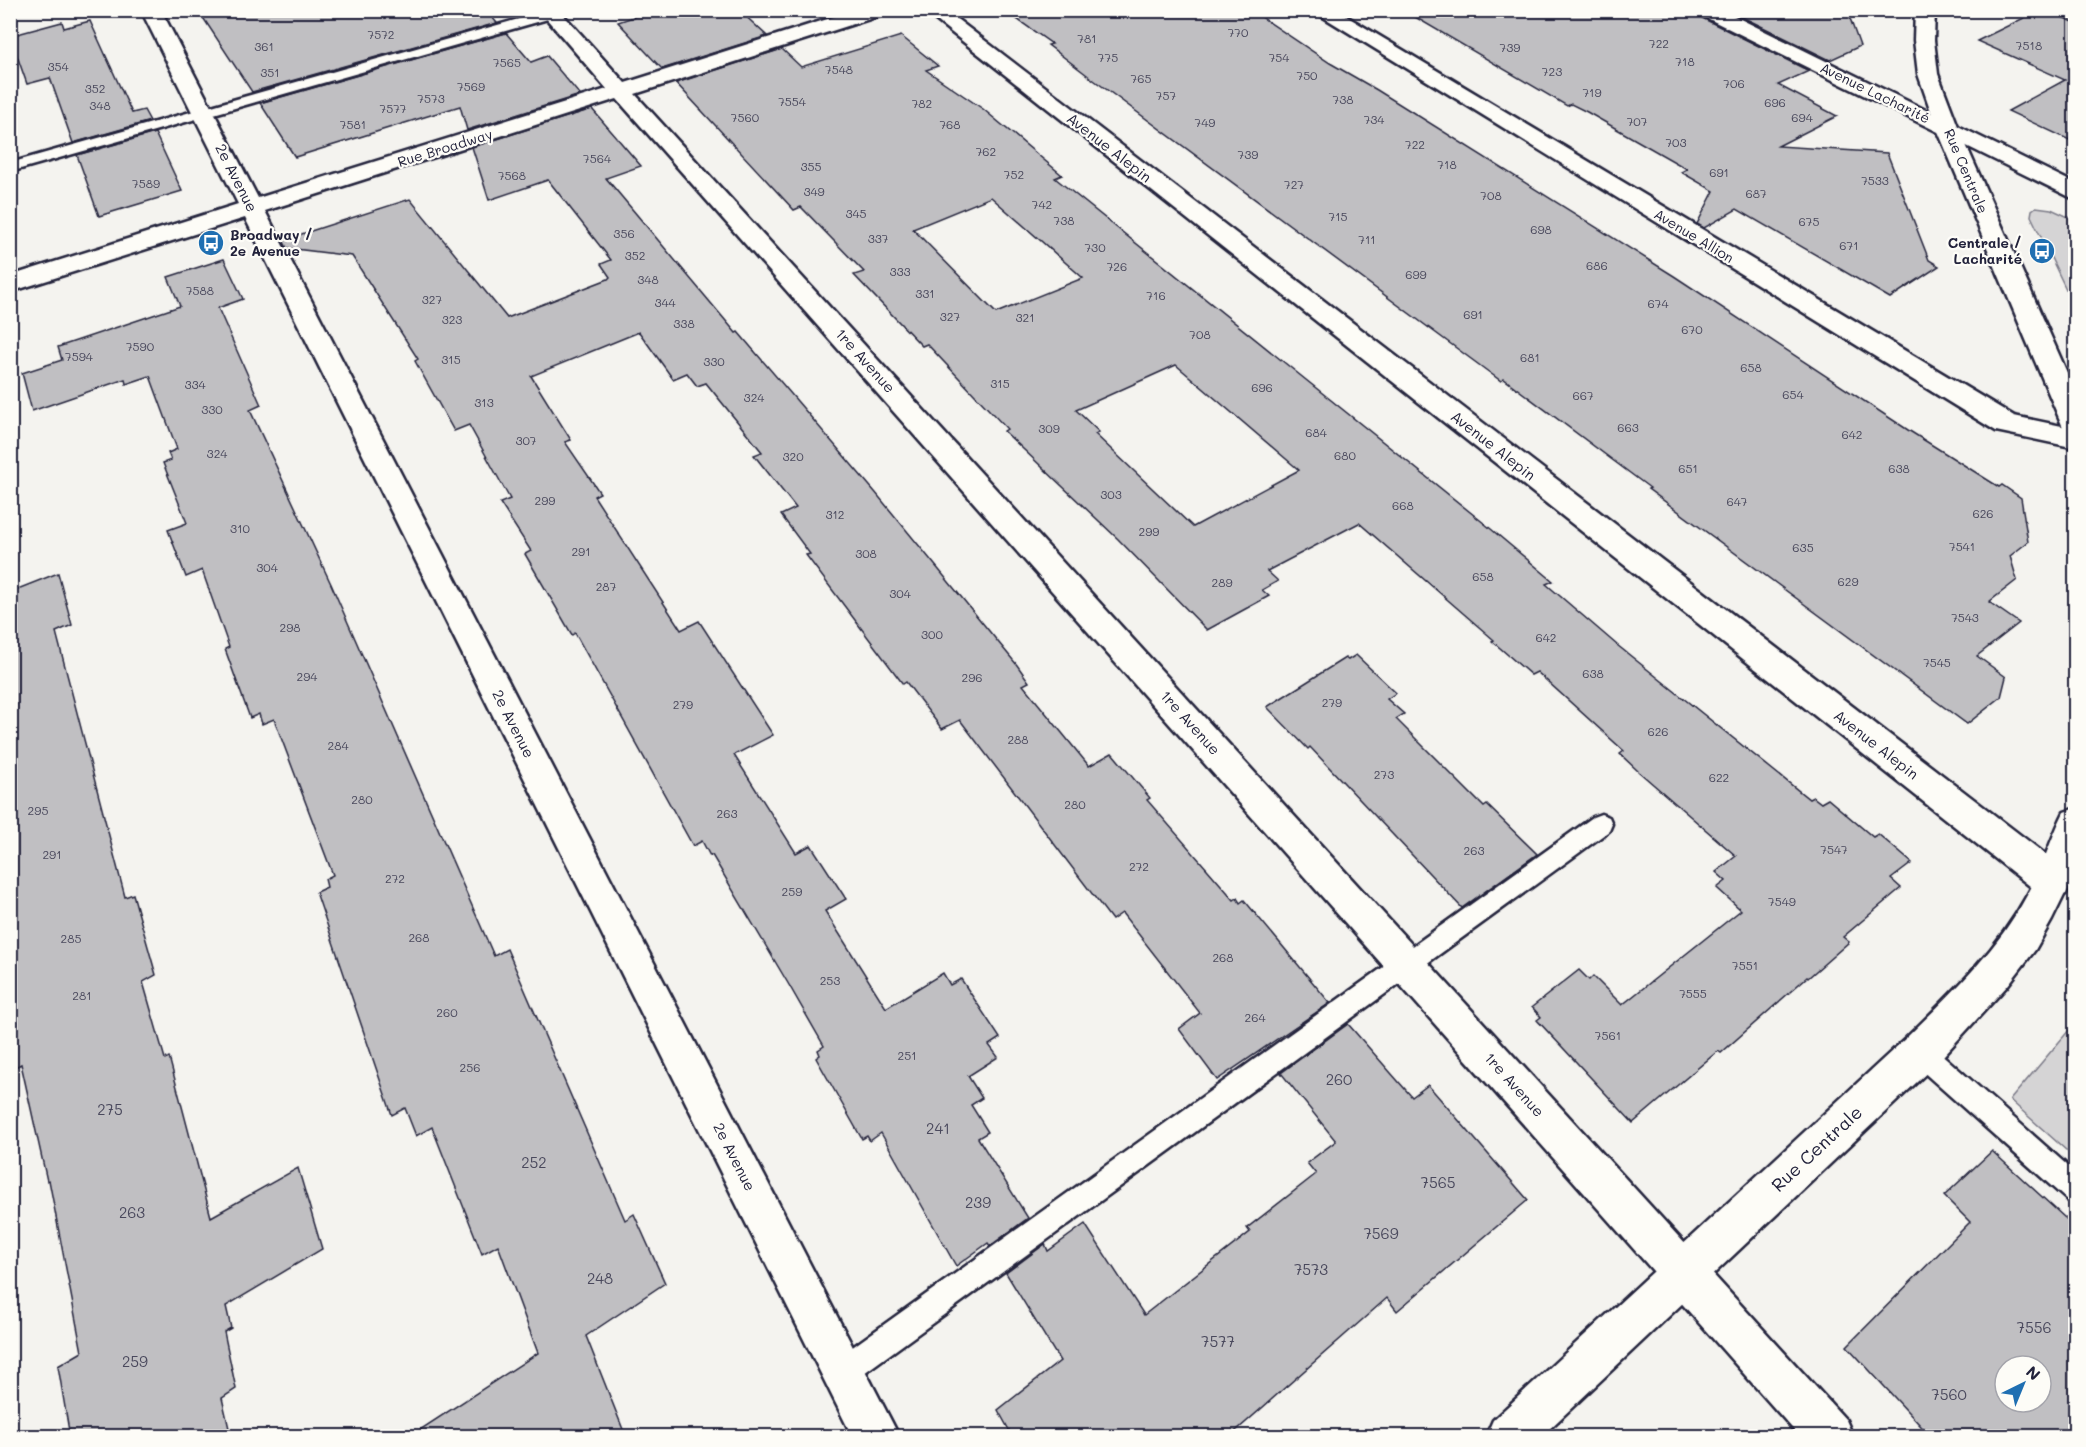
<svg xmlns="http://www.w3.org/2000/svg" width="2086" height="1447" font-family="Mali,sans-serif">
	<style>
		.green { fill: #d5d4d5; stroke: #7c7b88; stroke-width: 1.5 }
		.building { fill: #c0bfc2; stroke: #22223b; stroke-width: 1.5; fill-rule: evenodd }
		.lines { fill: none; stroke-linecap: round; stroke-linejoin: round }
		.service-casing { stroke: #22223b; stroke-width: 5 }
		.minor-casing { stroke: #22223b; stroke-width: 5 }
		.tertiary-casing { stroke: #22223b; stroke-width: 5 }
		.service { fill: #fdfcf7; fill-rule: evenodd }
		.minor { fill: #fdfcf7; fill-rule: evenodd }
		.tertiary { fill: #fdfcf7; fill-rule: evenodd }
		.labels { text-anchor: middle; stroke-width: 4.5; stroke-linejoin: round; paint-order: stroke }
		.number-label { font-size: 12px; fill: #4a495d }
		.far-street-label { font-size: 14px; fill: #22223b; stroke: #fdfcf7 }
		.far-poi-label { font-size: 14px; font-weight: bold; fill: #22223b; stroke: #fdfcf7; text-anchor: start }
		.street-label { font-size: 15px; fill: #22223b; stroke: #fdfcf7 }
		.near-number-label { font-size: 15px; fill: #4a495d }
		.near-street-label { font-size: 18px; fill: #22223b; stroke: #fdfcf7 }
	</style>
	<rect width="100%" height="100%" fill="#f4f3ef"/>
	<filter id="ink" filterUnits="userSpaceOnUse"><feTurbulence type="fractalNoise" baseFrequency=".0167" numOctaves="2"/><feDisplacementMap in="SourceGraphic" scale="12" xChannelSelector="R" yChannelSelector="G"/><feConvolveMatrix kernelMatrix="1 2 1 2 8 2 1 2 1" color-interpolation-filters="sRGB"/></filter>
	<g filter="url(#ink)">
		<g class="green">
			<polygon points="2036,207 2051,209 2075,220 2075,308 2031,216 2032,210"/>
			<polygon points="2075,1023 2075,1158 2010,1100"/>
		</g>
		<g class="building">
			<polygon points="198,10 486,10 497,23 252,92"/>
			<polygon points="654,10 739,10 767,36 662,69 618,22"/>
			<polygon points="1004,10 1251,10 1330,63 1377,90 1674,276 1908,430 1999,487 2002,485 2021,498 2028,542 2010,556 2017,580 1989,602 2019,623 1977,656 2006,677 2001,697 1967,724 1648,489 1650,488 1504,379 1501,381 1490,373 1091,78 1048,45 1052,44"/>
			<polygon points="1403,10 1695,10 1698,16 1809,71 1778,85 1837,116 1778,146 1887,153 1929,260 1939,266 1890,298 1737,209 1704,228 1697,224 1714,191 1681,172 1687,169 1587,112 1571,104 1567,106"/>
			<polygon points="1728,10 1847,10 1860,46 1830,60"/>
			<polygon points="2040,10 2045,10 2076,23 2076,143 2008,111 2065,80 1977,41"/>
			<polygon points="90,21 132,113 144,110 150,121 73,143 50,78 27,84 10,36 62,22 64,28"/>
			<polygon points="506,33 531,62 547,56 580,95 467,130 460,106 295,157 260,103"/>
			<path d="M 901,36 L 938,66 L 926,70 L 983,109 L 1062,175 L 1055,178 L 1485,524 L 1553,581 L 1546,584 L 1617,645 L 1809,799 L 1813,797 L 1821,803 L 1828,799 L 1873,837 L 1878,834 L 1912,863 L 1891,879 L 1901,888 L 1843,937 L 1849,942 L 1808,978 L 1807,977 L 1721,1053 L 1718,1051 L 1633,1123 L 1537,1020 L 1541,1017 L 1532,1007 L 1579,970 L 1589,980 L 1593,976 L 1622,1005 L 1741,910 L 1717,888 L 1726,881 L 1716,872 L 1736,856 L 1639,772 L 1620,754 L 1624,751 L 1537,672 L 1531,675 L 1492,641 L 1494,640 L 1359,523 L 1267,571 L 1278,581 L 1262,590 L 1269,596 L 1207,630 L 1118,539 L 1004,431 L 1007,429 L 927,344 L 922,346 L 854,275 L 864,272 L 801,207 L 794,210 L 676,83 L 782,49 L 801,67 ZM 991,197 L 1083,278 L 996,313 L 913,229 ZM 1176,365 L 1299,470 L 1193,527 L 1095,434 L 1099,432 L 1076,410 Z"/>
			<polygon points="592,109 641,166 606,178 736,333 738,332 875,492 1017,665 1029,682 1023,685 1089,766 1112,753 1150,798 1147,800 1234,900 1237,898 1240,903 1244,900 1330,1003 1217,1080 1179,1029 1200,1013 1122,913 1112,920 960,720 942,729 906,682 903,684 806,555 810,554 781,515 796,508 754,455 762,452 706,383 697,386 687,373 673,379 639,332 531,376 571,440 565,442 600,493 594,496 681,630 699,621 773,735 734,755 796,853 811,845 846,899 825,911 886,1008 943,973 950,985 961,979 1000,1038 989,1045 998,1057 968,1076 982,1098 971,1105 988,1132 978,1138 1028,1218 990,1246 988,1243 956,1266 881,1133 870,1141 867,1136 862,1139 816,1058 820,1055 818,1050 824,1046 789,985 712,855 710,856 702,841 693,846 575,633 572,635 525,554 531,551 500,503 510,499 469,425 454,431 415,361 418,359 352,256 287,248 283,240 410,199 507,318 608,279 610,277 601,264 611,260 548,180 489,200 472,147"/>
			<polygon points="155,133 182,191 99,216 77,155"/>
			<polygon points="224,259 243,299 218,308 261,405 250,410 331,584 494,956 507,949 625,1220 634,1214 665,1283 586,1336 626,1437 409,1437 538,1353 498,1245 482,1254 432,1127 416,1136 405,1108 392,1115 316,892 327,887 325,879 333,875 274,719 262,724 259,714 250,718 225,649 229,647 202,570 186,577 168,530 187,523 163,463 171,460 168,453 177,449 150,376 126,384 125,379 32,411 22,373 62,360 58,347 180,306 168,277"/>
			<polygon points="58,573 72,625 56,632 125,897 133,894 156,975 143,982 165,1059 169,1057 211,1217 298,1168 322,1249 226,1306 231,1328 224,1332 236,1389 222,1398 231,1437 70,1437 58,1366 82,1352 49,1180 47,1181 21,1064 10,1070 10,592"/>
			<polygon points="1356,655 1396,693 1387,699 1404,714 1396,719 1484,807 1487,805 1537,854 1462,908 1310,747 1308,749 1267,707 1345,658 1348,660"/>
			<polygon points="1348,1024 1412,1097 1428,1085 1528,1200 1397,1311 1387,1298 1229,1437 1013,1437 998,1410 1060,1361 1006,1273 1045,1244 1048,1251 1085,1224 1144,1315 1250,1232 1247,1228 1316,1174 1307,1163 1336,1141 1281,1073"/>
			<path d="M 1992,1151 L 2076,1228 L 2076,1417 L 2060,1437 L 1931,1437 L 1847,1346 L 1970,1222 L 1944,1196 ZM 2005,1366 L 2041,1366 L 2041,1402 L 2005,1402 Z"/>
		</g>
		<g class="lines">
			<g class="service-casing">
				<g id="service">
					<polygon points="547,11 555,11 557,14 555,17 10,172 10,163"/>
					<polygon points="1601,814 1609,817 1612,824 1609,831 853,1381 843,1385 833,1381 829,1371 833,1361 1593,817"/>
					<polygon points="1920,1040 1929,1043 2076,1173 2076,1204 2067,1200 1911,1061 1908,1052 1911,1043"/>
				</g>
			</g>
			<g class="minor-casing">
				<g id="minor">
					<polygon points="141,10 161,10 258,198 607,89 539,10 559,10 625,83 856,10 887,10 885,14 635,94 1846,1420 1853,1436 1799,1436 617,99 265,211 899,1436 852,1436 245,218 10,292 10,276 238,204"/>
					<polygon points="923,10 945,10 2066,870 2071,882 2066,894 2053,898 2040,894"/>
					<polygon points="1312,10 1336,10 2014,416 2076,429 2076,448 1996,431"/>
					<polygon points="1697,10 1722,10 2076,184 2076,200 1699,14"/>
				</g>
			</g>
			<g class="tertiary-casing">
				<g id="tertiary">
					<polygon points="1915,10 1935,10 1934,40 1938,74 1959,129 2076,393 2076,434 2066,432 2062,425 1937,129 1918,74 1914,40"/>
					<path d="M 2076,808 L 2076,871 L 2052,920 L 2035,950 L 2008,985 L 1934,1066 L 1542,1436 L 1486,1436 L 1493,1420 L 1906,1038 C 1950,995 1996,952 2026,897 C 2042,870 2050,840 2064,812 Z"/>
				</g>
			</g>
			<use href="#service" class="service"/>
			<use href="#minor" class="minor"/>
			<use href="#tertiary" class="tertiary"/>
		</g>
	</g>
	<defs>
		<g id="bus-disc" transform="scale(1.35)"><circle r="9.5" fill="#1f6fb2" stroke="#fdfcf7"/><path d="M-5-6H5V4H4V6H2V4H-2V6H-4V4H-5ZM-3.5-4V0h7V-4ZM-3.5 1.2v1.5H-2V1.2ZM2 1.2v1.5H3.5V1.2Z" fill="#fff"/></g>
	</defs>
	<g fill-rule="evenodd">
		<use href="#bus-disc" x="211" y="243"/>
		<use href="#bus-disc" x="2042" y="251"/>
	</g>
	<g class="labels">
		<g class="number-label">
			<text x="1238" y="37">770</text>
			<text x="381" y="39">7572</text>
			<text x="1087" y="43">781</text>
			<text x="1659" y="48">722</text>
			<text x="2029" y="50">7518</text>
			<text x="264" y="51">361</text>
			<text x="1510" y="52">739</text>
			<text x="1108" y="62">775</text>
			<text x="1279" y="62">754</text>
			<text x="1685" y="66">718</text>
			<text x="507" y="67">7565</text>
			<text x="58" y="71">354</text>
			<text x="839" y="74">7548</text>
			<text x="1552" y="76">723</text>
			<text x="270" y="77">351</text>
			<text x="1307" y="80">750</text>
			<text x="1141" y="83">765</text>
			<text x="1734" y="88">706</text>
			<text x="471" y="91">7569</text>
			<text x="95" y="93">352</text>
			<text x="1592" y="97">719</text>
			<text x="1166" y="100">757</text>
			<text x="431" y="103">7573</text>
			<text x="1343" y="104">738</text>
			<text x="792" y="106">7554</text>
			<text x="1775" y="107">696</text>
			<text x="922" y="108">782</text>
			<text x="100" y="110">348</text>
			<text x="393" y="113">7577</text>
			<text x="745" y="122">7560</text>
			<text x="1802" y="122">694</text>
			<text x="1374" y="124">734</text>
			<text x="1637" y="126">707</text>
			<text x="1205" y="127">749</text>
			<text x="353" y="129">7581</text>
			<text x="950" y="129">768</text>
			<text x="1676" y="147">703</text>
			<text x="1415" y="149">722</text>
			<text x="986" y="156">762</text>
			<text x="1248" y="159">739</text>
			<text x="597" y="163">7564</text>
			<text x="1447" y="169">718</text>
			<text x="811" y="171">355</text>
			<text x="1719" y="177">691</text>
			<text x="1014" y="179">752</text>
			<text x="512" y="180">7568</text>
			<text x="1875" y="185">7533</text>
			<text x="146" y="188">7589</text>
			<text x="1294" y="189">727</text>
			<text x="814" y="196">349</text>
			<text x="1756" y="198">687</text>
			<text x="1491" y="200">708</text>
			<text x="1042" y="209">742</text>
			<text x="856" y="218">345</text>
			<text x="1338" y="221">715</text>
			<text x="1064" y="225">738</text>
			<text x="1809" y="226">675</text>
			<text x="1541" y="234">698</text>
			<text x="624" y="238">356</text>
			<text x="878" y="243">337</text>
			<text x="1367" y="244">711</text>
			<text x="1849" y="250">671</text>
			<text x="1095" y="252">730</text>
			<text x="635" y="260">352</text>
			<text x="1597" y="270">686</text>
			<text x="1117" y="271">726</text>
			<text x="900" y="276">333</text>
			<text x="1416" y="279">699</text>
			<text x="648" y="284">348</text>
			<text x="200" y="295">7588</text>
			<text x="925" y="298">331</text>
			<text x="1156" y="300">716</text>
			<text x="432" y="304">327</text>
			<text x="665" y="307">344</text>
			<text x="1658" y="308">674</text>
			<text x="1473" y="319">691</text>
			<text x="950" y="321">327</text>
			<text x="1025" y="322">321</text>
			<text x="452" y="324">323</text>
			<text x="684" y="328">338</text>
			<text x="1692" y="334">670</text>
			<text x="1200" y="339">708</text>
			<text x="140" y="351">7590</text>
			<text x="79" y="361">7594</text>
			<text x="1530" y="362">681</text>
			<text x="451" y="364">315</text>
			<text x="714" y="366">330</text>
			<text x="1751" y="372">658</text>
			<text x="1000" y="388">315</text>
			<text x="195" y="389">334</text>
			<text x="1262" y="392">696</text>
			<text x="1793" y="399">654</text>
			<text x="1583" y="400">667</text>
			<text x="754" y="402">324</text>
			<text x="484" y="407">313</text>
			<text x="212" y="414">330</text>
			<text x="1628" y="432">663</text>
			<text x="1049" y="433">309</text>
			<text x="1316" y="437">684</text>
			<text x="1852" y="439">642</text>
			<text x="526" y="445">307</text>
			<text x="217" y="458">324</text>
			<text x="1345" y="460">680</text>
			<text x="793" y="461">320</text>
			<text x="1688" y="473">651</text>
			<text x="1899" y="473">638</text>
			<text x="1111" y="499">303</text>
			<text x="545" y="505">299</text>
			<text x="1737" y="506">647</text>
			<text x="1403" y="510">668</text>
			<text x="1983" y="518">626</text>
			<text x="835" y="519">312</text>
			<text x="240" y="533">310</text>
			<text x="1149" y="536">299</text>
			<text x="1962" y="551">7541</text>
			<text x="1803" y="552">635</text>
			<text x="581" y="556">291</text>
			<text x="866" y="558">308</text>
			<text x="267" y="572">304</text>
			<text x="1483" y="581">658</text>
			<text x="1848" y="586">629</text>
			<text x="1222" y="587">289</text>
			<text x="606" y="591">287</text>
			<text x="900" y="598">304</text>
			<text x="1965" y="622">7543</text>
			<text x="290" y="632">298</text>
			<text x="932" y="639">300</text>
			<text x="1546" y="642">642</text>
			<text x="1937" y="667">7545</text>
			<text x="1593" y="678">638</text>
			<text x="307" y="681">294</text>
			<text x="972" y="682">296</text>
			<text x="1332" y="707">279</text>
			<text x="683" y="709">279</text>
			<text x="1658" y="736">626</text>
			<text x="1018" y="744">288</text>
			<text x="338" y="750">284</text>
			<text x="1384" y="779">273</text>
			<text x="1719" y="782">622</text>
			<text x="362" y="804">280</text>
			<text x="1075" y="809">280</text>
			<text x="38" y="815">295</text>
			<text x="727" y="818">263</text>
			<text x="1834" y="854">7547</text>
			<text x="1474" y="855">263</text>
			<text x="52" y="859">291</text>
			<text x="1139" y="871">272</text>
			<text x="395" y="883">272</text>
			<text x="792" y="896">259</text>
			<text x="1782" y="906">7549</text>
			<text x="419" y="942">268</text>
			<text x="71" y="943">285</text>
			<text x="1223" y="962">268</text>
			<text x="1745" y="970">7551</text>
			<text x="830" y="985">253</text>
			<text x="1693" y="998">7555</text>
			<text x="82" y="1000">281</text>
			<text x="447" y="1017">260</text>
			<text x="1255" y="1022">264</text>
			<text x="1608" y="1040">7561</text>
			<text x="907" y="1060">251</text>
			<text x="470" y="1072">256</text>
		</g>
		<g class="far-street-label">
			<text transform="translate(1875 93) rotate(26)" y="5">Avenue Lacharité</text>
			<text transform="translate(445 148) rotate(-17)" y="5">Rue Broadway</text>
			<text transform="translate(1966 171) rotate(67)" y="5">Rue Centrale</text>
			<text transform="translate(1694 236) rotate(31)" y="5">Avenue Allion</text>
		</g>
		<g class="far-poi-label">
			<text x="230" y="240">Broadway /<tspan x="230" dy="16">2e Avenue</tspan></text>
			<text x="2022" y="248" text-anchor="end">Centrale /<tspan x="2022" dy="16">Lacharité</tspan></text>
		</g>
		<g class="street-label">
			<text transform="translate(1109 148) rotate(38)" y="5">Avenue Alepin</text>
			<text transform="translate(236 178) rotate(63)" y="5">2e Avenue</text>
			<text transform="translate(865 361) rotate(48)" y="5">1re Avenue</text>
			<text transform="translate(1493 446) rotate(38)" y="5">Avenue Alepin</text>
			<text transform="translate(1190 723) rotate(48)" y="5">1re Avenue</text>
			<text transform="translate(513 724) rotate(63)" y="5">2e Avenue</text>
			<text transform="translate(1876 745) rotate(38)" y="5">Avenue Alepin</text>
			<text transform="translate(1514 1085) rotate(48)" y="5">1re Avenue</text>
			<text transform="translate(734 1157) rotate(63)" y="5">2e Avenue</text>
		</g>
		<g class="near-number-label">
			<text x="1339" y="1085">260</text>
			<text x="110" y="1115">275</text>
			<text x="938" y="1134">241</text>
			<text x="534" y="1168">252</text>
			<text x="1438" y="1188">7565</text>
			<text x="978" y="1208">239</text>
			<text x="132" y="1218">263</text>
			<text x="1381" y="1239">7569</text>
			<text x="1311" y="1275">7573</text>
			<text x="600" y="1284">248</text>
			<text x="2034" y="1333">7556</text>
			<text x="1218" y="1347">7577</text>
			<text x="135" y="1367">259</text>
			<text x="1949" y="1400">7560</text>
		</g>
		<g class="near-street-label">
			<text transform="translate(1817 1149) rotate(-43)" y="6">Rue Centrale</text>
		</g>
	</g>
	<rect width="2086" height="1447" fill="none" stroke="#fdfcf7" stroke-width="36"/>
	<rect x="18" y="18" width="2050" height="1411" fill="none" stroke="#22223b" stroke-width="2" filter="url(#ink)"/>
	<g transform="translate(2023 1384) rotate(43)"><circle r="28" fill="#fdfcf7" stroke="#a5a5ac" stroke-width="1.5"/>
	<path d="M0-4.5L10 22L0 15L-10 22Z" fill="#1f6fb2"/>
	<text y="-9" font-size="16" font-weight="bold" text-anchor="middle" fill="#22223b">N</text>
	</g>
</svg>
